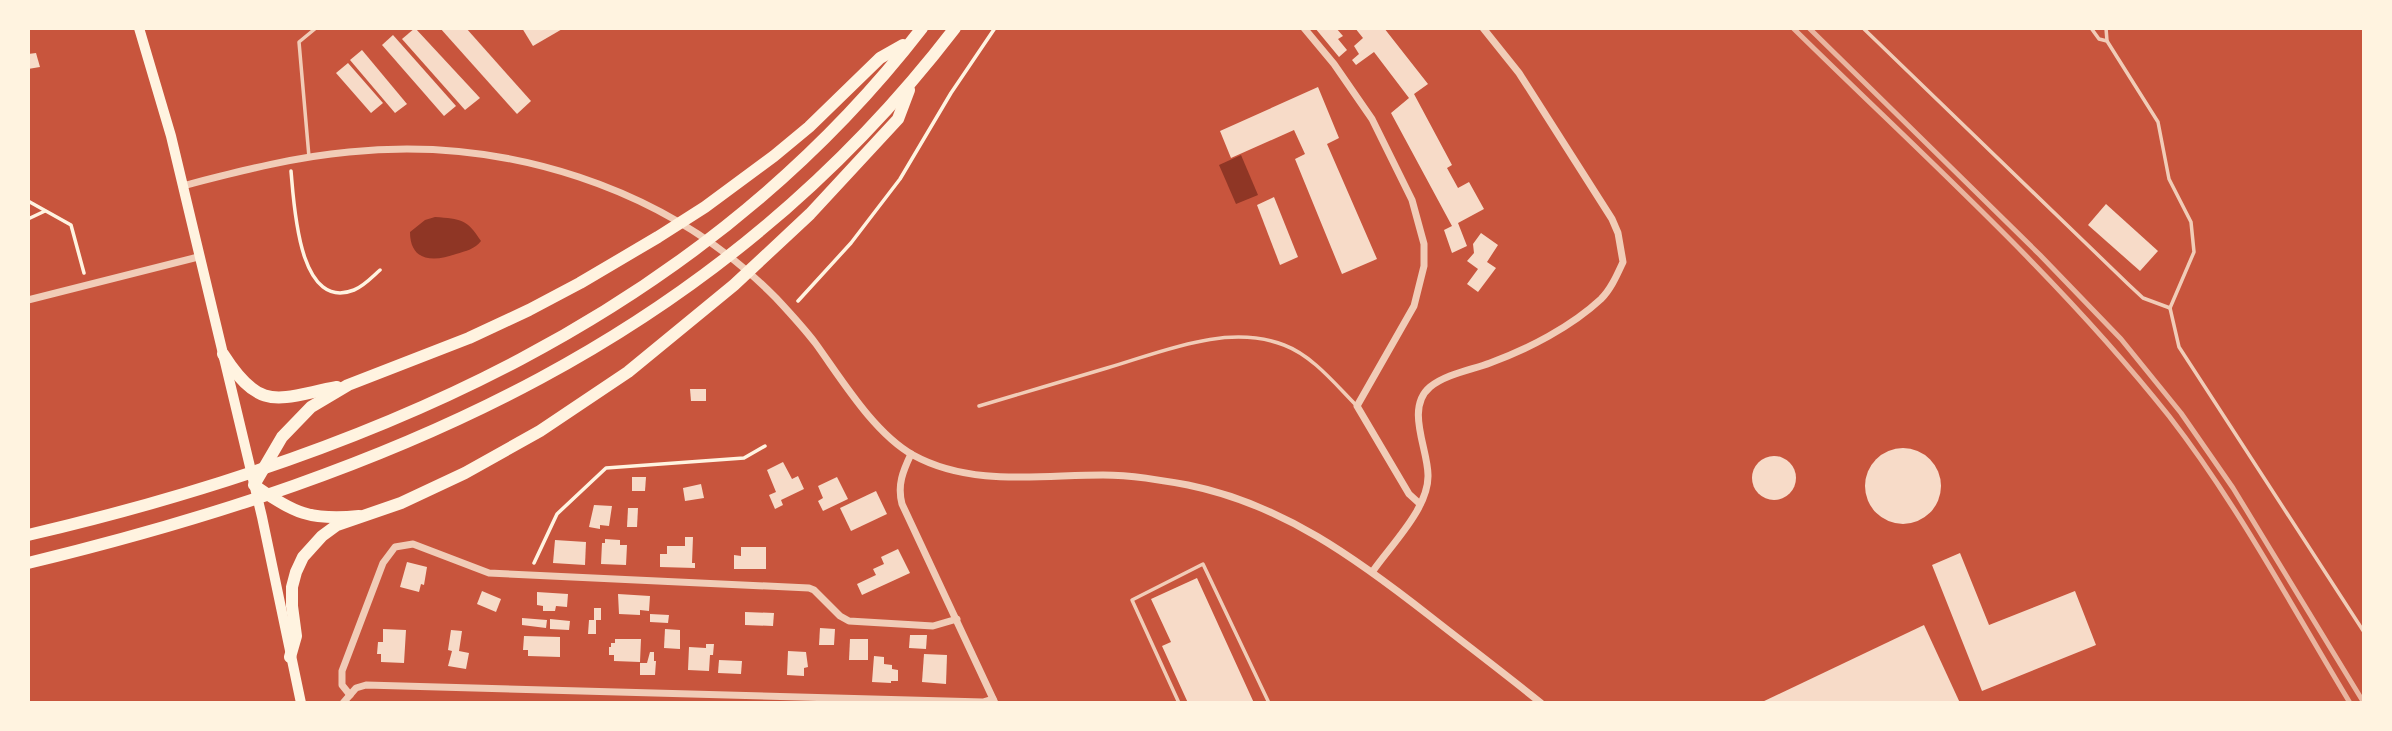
<svg xmlns="http://www.w3.org/2000/svg" width="2392" height="731" font-family="Georgia,serif">
	<style>
		.water { fill: #8f3625 }
		.building { fill: #f7dbc8 }
		.lines { fill: none; stroke-linecap: round; stroke-linejoin: round }
		.path { stroke: #fff3e0; stroke-width: 3.5 }
		.service { stroke: #f1ccb7; stroke-width: 3.5 }
		.minor { stroke: #f1ccb7; stroke-width: 7 }
		.secondary { stroke: #fff3e0; stroke-width: 10 }
		.trunk { stroke: #fff3e0; stroke-width: 12 }
		.rail { stroke: #e9b49f; stroke-width: 5 }
	</style>
	<rect width="100%" height="100%" fill="#c8553d"/>
	<g class="water">
		<polygon points="1241,155 1258,195 1236,204 1219,165"/>
		<path d="M 435,217 C 461,219 467,219 481,241 C 475,249 466,251 456,254 C 434,262 410,262 410,232 L 425,220 Z"/>
	</g>
	<g class="building">
		<polygon points="415,28 480,98 465,110 402,39"/>
		<polygon points="440,28 466,28 531,101 517,114"/>
		<polygon points="522,28 564,28 533,46"/>
		<polygon points="1315,28 1336,28 1343,36 1338,39 1347,50 1339,57"/>
		<polygon points="1355,28 1384,28 1428,84 1414,94 1452,165 1447,168 1458,188 1469,182 1484,209 1458,223 1467,246 1452,253 1444,230 1452,226 1391,113 1409,98 1374,52 1356,65 1352,60 1359,54 1354,46 1363,38"/>
		<polygon points="393,35 456,106 444,116 382,45"/>
		<polygon points="362,50 407,104 395,113 350,60"/>
		<polygon points="36,53 40,67 28,69 28,54"/>
		<polygon points="348,63 383,103 371,113 336,73"/>
		<polygon points="1318,87 1339,138 1327,144 1377,259 1342,274 1295,159 1305,154 1294,130 1231,158 1220,131"/>
		<polygon points="1274,197 1298,257 1280,265 1257,205"/>
		<polygon points="2106,204 2158,251 2140,271 2088,225"/>
		<polygon points="1481,233 1498,245 1487,262 1496,268 1478,292 1467,284 1478,269 1467,261 1474,253 1473,244"/>
		<polygon points="690,389 706,389 706,401 691,401"/>
		<circle cx="1903" cy="486" r="38"/>
		<circle cx="1774" cy="478" r="22"/>
		<polygon points="783,462 792,479 798,476 804,489 781,500 783,505 775,509 769,495 776,492 767,470"/>
		<polygon points="632,477 646,477 645,491 632,491"/>
		<polygon points="837,477 848,499 823,511 818,501 823,498 818,486"/>
		<polygon points="701,484 704,498 685,501 683,488"/>
		<polygon points="876,491 887,514 851,531 840,508"/>
		<polygon points="594,505 612,506 609,526 600,525 600,529 589,527"/>
		<polygon points="628,508 638,508 637,527 627,527"/>
		<polygon points="685,537 693,537 692,563 695,563 695,568 660,567 660,554 667,554 667,546 685,546"/>
		<polygon points="605,539 620,540 620,545 627,545 626,565 601,564 602,543 605,543"/>
		<polygon points="555,540 586,542 585,565 553,563"/>
		<polygon points="741,547 766,547 766,569 734,569 734,555 741,556"/>
		<polygon points="898,549 910,573 862,595 857,584 876,575 873,569 884,564 881,557"/>
		<polygon points="1960,553 1989,625 2075,591 2096,645 1982,691 1932,565"/>
		<polygon points="407,562 427,567 424,585 421,584 419,592 400,587"/>
		<polygon points="1197,578 1254,703 1188,703 1162,646 1171,642 1151,599"/>
		<polygon points="482,591 501,599 496,612 477,604"/>
		<polygon points="537,592 568,594 567,607 556,606 555,611 543,611 543,606 537,605"/>
		<polygon points="618,594 650,596 649,611 640,610 640,615 619,614"/>
		<polygon points="594,608 601,608 601,620 596,620 596,634 588,634 589,620 594,620"/>
		<polygon points="745,612 774,613 773,626 745,625"/>
		<polygon points="650,614 669,615 668,623 650,622"/>
		<polygon points="522,618 547,620 546,628 522,625"/>
		<polygon points="550,619 570,621 569,630 550,629"/>
		<polygon points="1924,625 1960,703 1760,703"/>
		<polygon points="820,628 835,629 834,645 819,645"/>
		<polygon points="383,629 406,630 404,663 381,662 381,654 377,654 378,642 383,642"/>
		<polygon points="665,629 680,630 680,649 664,648"/>
		<polygon points="451,630 462,631 459,651 469,653 466,669 448,666 452,651 448,650"/>
		<polygon points="910,635 927,635 926,649 909,648"/>
		<polygon points="524,636 560,637 560,657 528,656 528,650 523,650"/>
		<polygon points="615,639 641,639 640,662 614,661 614,655 609,655 609,647 611,647 611,643 615,643"/>
		<polygon points="850,639 868,639 868,660 849,660"/>
		<polygon points="706,644 714,644 713,655 710,655 709,671 688,670 689,647 706,648"/>
		<polygon points="788,651 806,652 808,667 804,668 804,676 787,675"/>
		<polygon points="650,652 654,652 654,661 656,661 655,675 640,675 640,663 647,663"/>
		<polygon points="924,654 947,655 946,684 922,682"/>
		<polygon points="874,656 884,657 884,664 892,665 892,669 898,670 898,681 891,681 891,683 872,682"/>
		<polygon points="719,660 742,661 741,674 718,673"/>
	</g>
	<g class="lines">
		<g class="path">
			<path d="M 291,171 C 294,203 298,312 354,290 C 364,286 372,277 380,270"/>
			<polyline points="28,201 71,225 84,273"/>
			<polyline points="28,219 45,211"/>
			<polyline points="798,301 851,243 900,179 951,93 995,28"/>
			<polyline points="534,563 557,514 606,468 744,458 765,446"/>
		</g>
		<g class="service">
			<polyline points="1863,28 2128,284 2143,298 2170,308"/>
			<polyline points="2091,28 2099,39 2107,41"/>
			<polyline points="2106,28 2107,41 2158,122 2169,179 2191,222 2194,252 2170,308"/>
			<polyline points="309,157 299,42 316,28"/>
			<polyline points="2170,308 2179,347 2364,632"/>
			<path d="M 979,406 C 1022,393 1064,381 1107,368 C 1162,352 1227,323 1284,345 C 1313,356 1335,384 1357,406"/>
			<polyline points="1179,703 1132,600 1203,564 1269,703"/>
		</g>
		<g class="minor">
			<polyline points="1304,28 1334,64 1372,119 1412,200 1424,244 1424,266 1414,306 1357,406 1409,494 1420,504"/>
			<path d="M 182,186 C 237,172 293,157 349,152 C 503,136 666,186 776,298 C 790,313 804,328 816,344 C 842,380 874,433 913,455 C 971,487 1040,475 1103,475 C 1132,475 1160,480 1188,485 C 1282,504 1357,559 1431,617 C 1468,646 1505,674 1541,703"/>
			<polyline points="28,300 198,257"/>
			<path d="M 911,454 C 903,471 897,485 902,504 L 995,703"/>
			<path d="M 1373,571 C 1391,545 1429,508 1428,475 C 1428,449 1405,408 1430,387 C 1446,374 1471,370 1490,363 C 1528,349 1571,327 1601,299 C 1611,289 1617,275 1623,262 L 1618,233 L 1612,219 L 1519,73 L 1483,28"/>
			<polyline points="350,695 342,685 342,671 383,563 395,547 413,544 489,573 809,588 814,590 840,616 849,621 933,626 957,619"/>
			<polyline points="343,703 356,688 366,685 983,702 993,699"/>
		</g>
		<polyline class="secondary" points="139,28 171,136 262,517 301,703"/>
		<g class="trunk">
			<path d="M 223,354 C 261,414 278,398 337,387"/>
			<path d="M 359,516 C 311,521 293,513 254,485 L 282,437 L 311,407 L 348,385 L 469,338 L 529,310 L 580,283 L 658,237 L 705,207 L 774,156 L 809,127 L 880,58 L 903,45"/>
			<path d="M 28,535 C 372,455 700,315 922,28"/>
			<path d="M 28,563 C 396,474 718,337 955,28"/>
			<polyline points="290,657 296,636 292,606 292,587 296,572 303,557 322,536 337,525 401,503 465,473 540,431 628,372 734,285 810,214 898,119 909,90"/>
		</g>
		<g class="rail">
			<path d="M 1793,28 C 1921,154 2057,275 2169,416 C 2238,505 2292,607 2350,703"/>
			<polyline points="1809,28 2040,255 2121,339 2181,413 2233,488 2364,703"/>
		</g>
	</g>
	<rect width="2392" height="731" fill="none" stroke="#fff3e0" stroke-width="60"/>
</svg>
